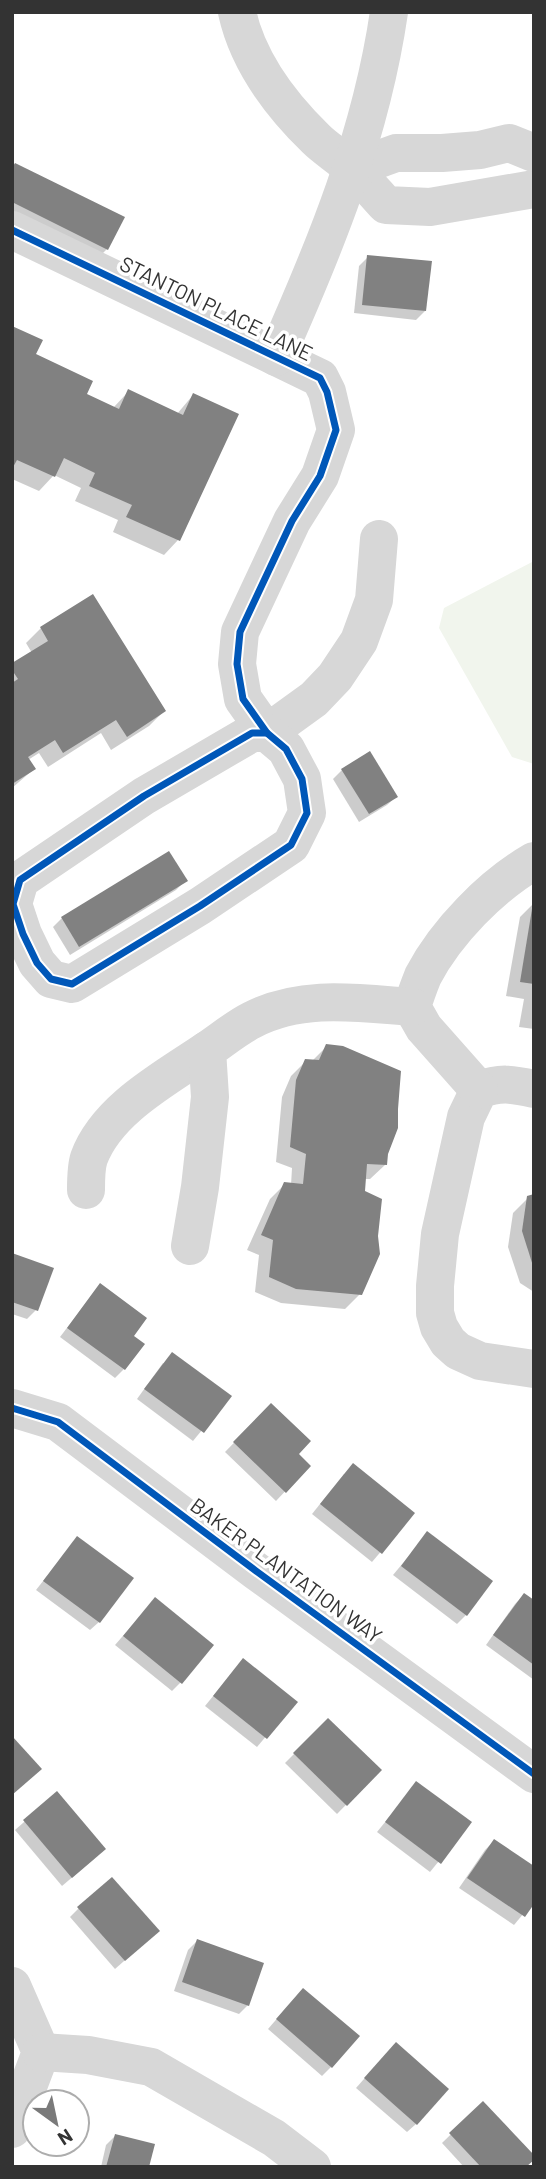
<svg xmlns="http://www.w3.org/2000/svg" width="546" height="2179" font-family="Barlow,sans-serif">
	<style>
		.green { fill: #f1f5ed }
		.shadow { fill: #0003 }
		.building { fill: #818181 }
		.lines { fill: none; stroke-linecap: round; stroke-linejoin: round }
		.minor { stroke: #d7d7d7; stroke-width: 38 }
		.cycleway-casing { stroke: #fff; stroke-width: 11 }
		.cycleway { stroke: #0057b8; stroke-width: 7 }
		.labels { text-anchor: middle; stroke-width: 7; stroke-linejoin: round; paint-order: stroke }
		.street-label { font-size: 21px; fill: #333; stroke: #fff }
	</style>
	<rect width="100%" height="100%" fill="#fff"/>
	<polygon class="green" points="534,561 534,764 512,757 439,628 444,608"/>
	<g class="shadow">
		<polygon points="12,168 107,249 98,258 12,215"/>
		<polygon points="368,257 425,311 416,320 354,313 359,266"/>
		<polygon points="12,328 34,355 85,395 113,408 128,392 177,414 193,395 178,540 164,555 113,532 118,520 75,501 81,488 54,475 39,491 12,479"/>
		<polygon points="41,628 164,711 149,726 111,750 101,733 48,767 39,753 28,760 34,769 12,788 12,665 32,653 26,643"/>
		<polygon points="342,770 396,797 387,805 359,822 333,779"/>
		<polygon points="185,881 176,890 70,955 53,927 62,918"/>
		<polygon points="534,903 534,1029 519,1027 524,999 506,996 520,917"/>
		<polygon points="327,1046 386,1153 385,1165 370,1179 364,1179 360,1294 345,1309 281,1303 255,1292 259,1255 247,1250 270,1199 285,1184 291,1185 292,1168 276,1162 282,1097 291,1076 306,1061 312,1061"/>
		<polygon points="534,1196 534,1292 520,1283 508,1247 513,1213 528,1198"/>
		<polygon points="12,1255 36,1310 27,1319 12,1314"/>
		<polygon points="92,1295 131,1337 124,1369 115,1378 60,1337"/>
		<polygon points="163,1363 229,1397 193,1441 137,1399"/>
		<polygon points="271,1405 296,1454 309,1466 276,1501 225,1452"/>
		<polygon points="344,1474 413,1514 372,1562 312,1514"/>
		<polygon points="428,1533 466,1615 457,1624 393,1575"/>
		<polygon points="77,1538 99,1622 90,1630 36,1590"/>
		<polygon points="524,1595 534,1602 534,1680 486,1645 515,1604"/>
		<polygon points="155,1599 181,1682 172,1691 115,1645"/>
		<polygon points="235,1669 295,1702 257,1747 205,1706"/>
		<polygon points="328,1720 380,1770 337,1814 285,1763"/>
		<polygon points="417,1783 470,1823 430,1872 377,1832"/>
		<polygon points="57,1793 95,1858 62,1886 15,1830"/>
		<polygon points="494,1841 534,1901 514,1925 459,1888 485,1850"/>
		<polygon points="79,1908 149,1939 115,1969 70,1917"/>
		<polygon points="197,1941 248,2005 239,2014 174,1991 188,1950"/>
		<polygon points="294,1999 331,2067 322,2076 268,2029"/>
		<polygon points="387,2053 416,2124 407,2132 356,2088"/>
		<polygon points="483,2103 524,2167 464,2167 442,2143"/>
		<polygon points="115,2136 147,2167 101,2167 106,2145"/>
	</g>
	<g class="building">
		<polygon points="15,163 125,217 108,250 12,202 12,168"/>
		<polygon points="367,255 432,261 426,311 362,305"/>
		<polygon points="12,326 43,340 36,354 93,381 87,394 119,409 128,389 183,415 193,393 239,414 180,541 126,517 132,505 89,486 95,473 64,458 55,477 17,460 12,469"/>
		<polygon points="93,594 166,711 127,737 116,720 63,753 55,740 28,757 36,769 12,784 12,683 18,679 12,670 12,663 48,641 40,627"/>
		<polygon points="370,751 398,797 369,814 341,769"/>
		<polygon points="169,851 188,881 79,947 61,917"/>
		<polygon points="532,909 534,909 534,984 520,982"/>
		<polygon points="326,1044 343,1046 401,1071 398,1109 398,1128 388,1154 387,1165 367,1164 365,1191 382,1199 378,1236 380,1254 362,1295 296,1289 269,1277 273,1240 261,1235 284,1182 303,1184 306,1154 290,1147 296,1080 305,1059 319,1060"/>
		<polygon points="534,1194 534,1266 533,1266 522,1231 527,1196"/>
		<polygon points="12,1253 54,1268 38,1311 12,1302"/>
		<polygon points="100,1283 147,1318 134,1336 145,1344 125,1370 67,1328"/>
		<polygon points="172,1352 232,1396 204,1433 144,1389"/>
		<polygon points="271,1403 311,1441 299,1454 311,1466 286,1493 233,1442"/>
		<polygon points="353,1463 415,1513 382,1554 320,1504"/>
		<polygon points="427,1531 493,1581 467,1616 401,1566"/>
		<polygon points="77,1536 134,1578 100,1623 43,1581"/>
		<polygon points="524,1593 534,1600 534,1665 493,1635"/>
		<polygon points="155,1597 214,1645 182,1684 123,1636"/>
		<polygon points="243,1658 298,1702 267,1739 213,1696"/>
		<polygon points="328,1718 382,1770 347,1806 293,1753"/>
		<polygon points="12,1736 42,1769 12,1795"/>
		<polygon points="416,1781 472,1822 441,1864 385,1822"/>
		<polygon points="57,1791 106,1849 72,1878 23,1820"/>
		<polygon points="494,1839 534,1866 534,1904 525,1917 467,1878"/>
		<polygon points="112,1877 160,1931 125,1961 77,1907"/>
		<polygon points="197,1939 264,1963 249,2006 182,1982"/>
		<polygon points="303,1988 360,2036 332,2068 276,2019"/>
		<polygon points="396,2042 449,2089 417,2125 364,2078"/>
		<polygon points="483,2101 534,2155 534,2160 526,2167 481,2167 449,2133"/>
		<polygon points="115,2134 155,2144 149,2167 106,2167"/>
	</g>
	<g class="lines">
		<g class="minor">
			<path d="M 237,12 C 248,62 280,104 316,139 C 327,150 342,158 353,170 C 365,181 375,193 386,205 L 430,207 L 534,189"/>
			<polyline points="352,169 396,153 442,153 480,150 509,143 534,153"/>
			<polyline points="12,230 320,378 327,392 336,430 320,476 292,521 240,632 237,664 243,699 267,733 314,699 335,677 359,641 374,600 379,539"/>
			<path d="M 276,357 C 326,245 371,135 389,12"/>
			<polygon points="252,733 267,733 286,749 302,779 307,813 291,845 200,906 72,984 51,979 37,963 23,934 13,904 20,880 144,796"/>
			<path d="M 534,1089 C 512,1084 500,1082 479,1090 L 466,1117 L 440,1234 L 435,1286 L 435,1313 L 439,1327 L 448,1342 L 458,1351 L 480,1361 L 534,1369"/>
			<path d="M 479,1090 L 424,1028 L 412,1007 C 415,997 419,986 423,976 C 446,932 491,886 534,861"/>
			<path d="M 86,1190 C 86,1180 86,1167 89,1158 C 107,1109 166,1078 207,1050"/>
			<path d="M 190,1246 L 200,1187 L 210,1097 L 207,1050 C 222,1040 236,1028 252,1020 C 302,994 358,1003 412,1007"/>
			<polyline points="12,1408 58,1422 256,1571 534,1774"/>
			<polyline points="12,1986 41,2052 12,2129"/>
			<polyline points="41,2052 88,2055 151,2067 274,2138 312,2167"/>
		</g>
		<g class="cycleway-casing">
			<g id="cycleway">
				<polyline points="12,230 320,378 327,392 336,430 320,476 292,521 240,632 237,664 243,699 267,733"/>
				<polygon points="252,733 267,733 286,749 302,779 307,813 291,845 200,906 72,984 51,979 37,963 23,934 13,904 20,880 144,796"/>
				<polyline points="12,1408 58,1422 256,1571 534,1774"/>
			</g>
		</g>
		<use href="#cycleway" class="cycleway"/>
	</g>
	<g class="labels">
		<g class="street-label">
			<text transform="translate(216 309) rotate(26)" y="7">STANTON PLACE LANE</text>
			<text transform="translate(286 1571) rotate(36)" y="7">BAKER PLANTATION WAY</text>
		</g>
	</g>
	<rect width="546" height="2179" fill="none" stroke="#333333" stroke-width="28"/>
	<g transform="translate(56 2123) rotate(147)"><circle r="33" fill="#ffffff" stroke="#adadad" stroke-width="2"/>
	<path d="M0-5L12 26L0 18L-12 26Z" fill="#7a7a7a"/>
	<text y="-10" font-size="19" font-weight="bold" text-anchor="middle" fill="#333333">N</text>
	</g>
</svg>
